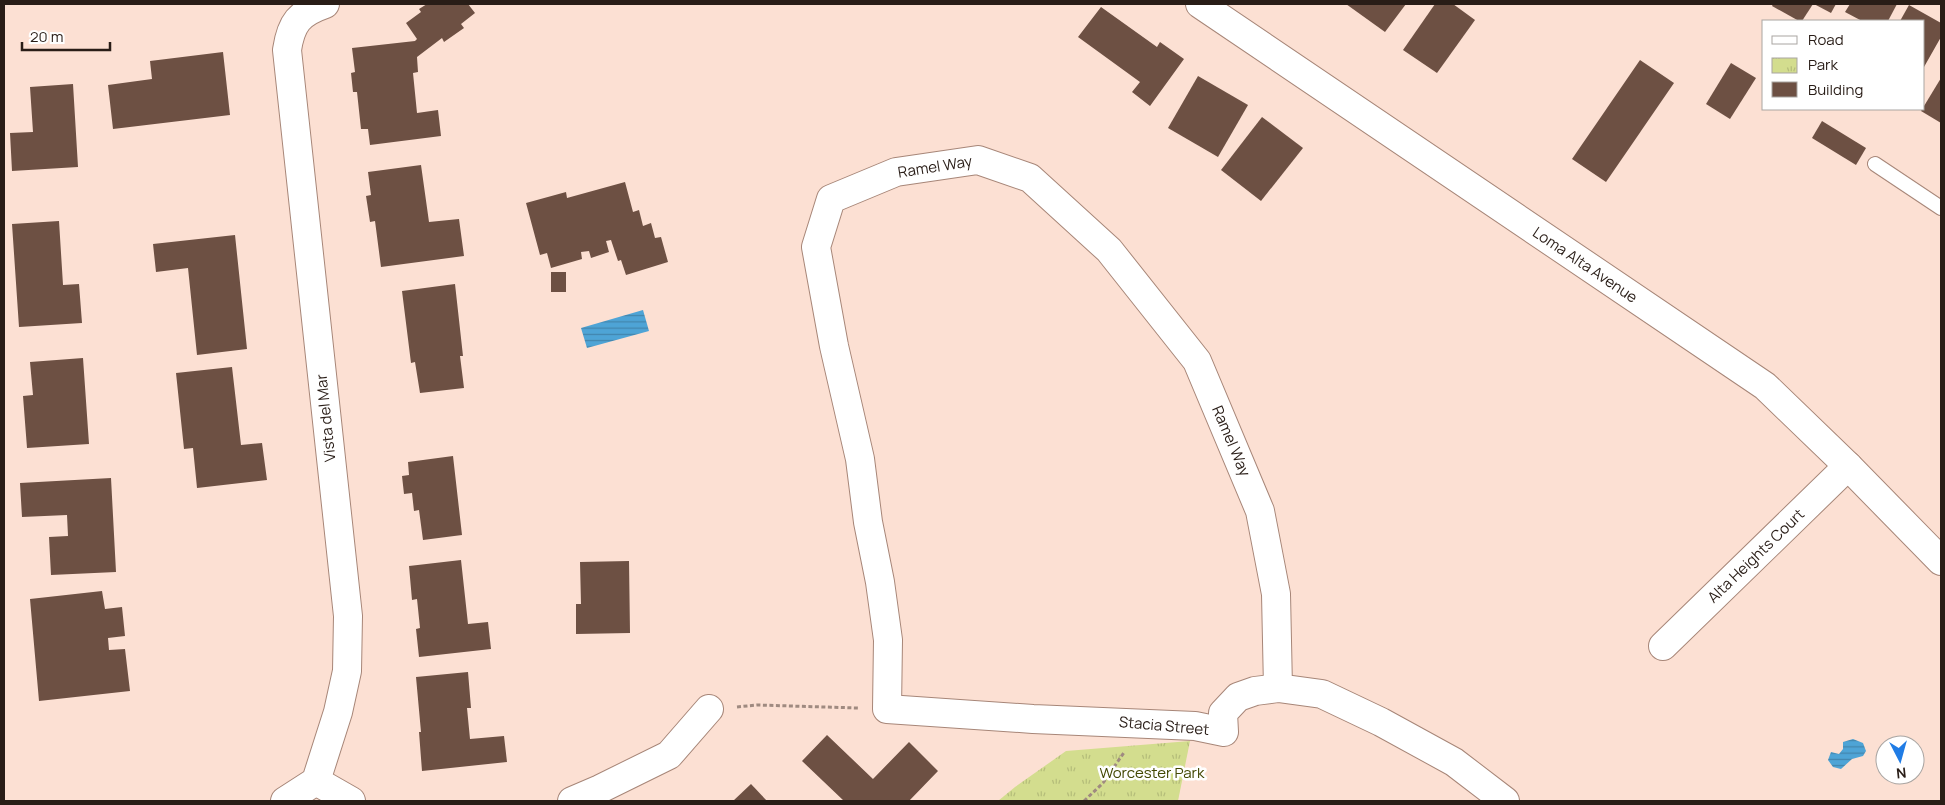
<svg xmlns="http://www.w3.org/2000/svg" width="1945" height="805" font-family="Manrope,sans-serif">
	<style>
		.park { fill: url(#park-tufts) }
		.water { fill: url(#water-rules) }
		.building { fill: #6d5043 }
		.lines { fill: none; stroke-linecap: round; stroke-linejoin: round }
		.service-casing { stroke: #a78678; stroke-width: 16 }
		.minor-casing { stroke: #a78678; stroke-width: 30 }
		.path { stroke: #9f8a80; stroke-width: 3; stroke-dasharray: 4 2.5; stroke-linecap: butt }
		.service { stroke: #fff; stroke-width: 14 }
		.minor { stroke: #fff; stroke-width: 28 }
		.labels { text-anchor: middle; stroke-width: 5; stroke-linejoin: round; paint-order: stroke }
		.street-label { font-size: 15px; fill: #291d17; stroke: #fff }
		.park-label { font-size: 15px; fill: #434803; stroke: #fff }
	</style>
	<defs>
		<pattern id="park-tufts" width="24" height="20" patternUnits="userSpaceOnUse" patternTransform="scale(1.25)"><rect width="24" height="20" fill="#d3dd8e"/><path d="M3 7l-1-3M5 7V3M7 7l1-3M15 17l-1-3M17 17v-4M19 17l1-3" fill="none" stroke="#b5bd7a"/></pattern>
		<pattern id="water-rules" width="6" height="5" patternUnits="userSpaceOnUse" patternTransform="scale(1.25)"><rect width="6" height="5" fill="#4ea4d6"/><path d="M0 2.5h6" fill="none" stroke="#4185ad"/></pattern>
	</defs>
	<rect width="100%" height="100%" fill="#fce0d3"/>
	<polygon class="park" points="1190,741 1178,801 998,801 1015,787 1066,751"/>
	<g class="water">
		<polygon points="643,310 649,331 587,348 581,328"/>
		<polygon points="1853,739 1863,743 1866,751 1863,756 1852,759 1841,769 1833,767 1828,760 1831,752 1839,754 1843,749 1843,742"/>
	</g>
	<g class="building">
		<polygon points="427,4 468,4 475,13 461,24 464,28 444,42 442,38 417,57 418,72 413,73 417,113 438,110 441,136 370,145 368,129 361,129 357,92 353,92 351,73 355,72 352,48 415,41 417,39 406,23 421,12 419,9"/>
		<polygon points="1346,4 1406,4 1385,32"/>
		<polygon points="1435,4 1453,4 1475,20 1437,73 1403,50"/>
		<polygon points="1773,4 1813,4 1802,21 1799,21 1772,6"/>
		<polygon points="1814,4 1836,4 1831,13"/>
		<polygon points="1850,4 1897,4 1888,21 1862,21 1845,12"/>
		<polygon points="1909,5 1941,23 1941,37 1924,67 1924,21 1900,21"/>
		<polygon points="1101,7 1157,47 1160,42 1184,59 1150,106 1132,92 1140,82 1078,37"/>
		<polygon points="223,52 230,115 113,129 108,85 152,79 150,61"/>
		<polygon points="1640,60 1674,83 1606,182 1572,159"/>
		<polygon points="1731,63 1756,78 1730,119 1706,104"/>
		<polygon points="1198,76 1248,105 1218,157 1168,128"/>
		<polygon points="1941,78 1941,123 1921,111"/>
		<polygon points="73,84 78,167 12,171 10,133 33,132 30,87"/>
		<polygon points="1262,117 1303,148 1261,201 1221,170"/>
		<polygon points="1822,121 1866,148 1856,165 1812,138"/>
		<polygon points="421,165 429,222 459,219 464,256 381,267 375,221 370,222 366,196 371,195 368,172"/>
		<polygon points="625,182 633,212 639,210 643,226 651,223 655,238 661,237 668,262 626,275 621,260 618,261 611,240 606,241 609,252 591,258 589,251 581,252 582,259 551,268 547,253 540,255 526,203 566,192 567,198"/>
		<polygon points="59,221 63,285 79,284 82,323 19,327 12,224"/>
		<polygon points="235,235 247,349 197,355 188,268 156,272 153,244"/>
		<rect x="551" y="272" width="15" height="20"/>
		<polygon points="455,284 463,356 460,356 464,388 420,393 415,362 411,363 402,291"/>
		<polygon points="83,358 89,444 27,448 23,396 33,395 30,362"/>
		<polygon points="232,367 241,445 262,443 267,480 197,488 193,448 184,449 176,373"/>
		<polygon points="453,456 462,535 423,540 419,510 414,511 412,493 404,494 402,476 409,475 408,462"/>
		<polygon points="111,478 116,572 51,575 49,537 68,536 67,515 22,517 20,483"/>
		<polygon points="461,560 468,624 488,622 491,649 419,657 416,629 420,628 417,599 412,600 409,566"/>
		<polygon points="629,561 630,633 576,634 576,604 581,604 580,562"/>
		<polygon points="102,591 105,609 122,607 125,636 108,638 109,650 125,649 130,691 39,701 30,599"/>
		<polygon points="468,672 471,708 467,708 470,739 504,736 507,762 422,771 419,732 421,732 416,677"/>
		<polygon points="827,735 873,779 909,742 938,771 909,801 844,801 802,761"/>
		<polygon points="751,784 767,801 733,801"/>
	</g>
	<g class="lines">
		<g class="service-casing">
			<polyline id="service" points="1875,164 1941,208"/>
		</g>
		<g class="minor-casing">
			<g id="minor">
				<polyline points="1200,4 1765,386 1848,466 1941,561"/>
				<polyline points="1663,646 1848,466"/>
				<polyline points="1278,688 1276,594 1260,511 1197,361 1109,250 1030,178 978,160 896,172 831,199 816,247 834,346 860,459 868,522 880,582 888,640 887,709 1033,719 1195,726 1224,732 1223,713 1238,697 1255,691 1278,688 1322,694 1381,722 1454,762 1505,801"/>
				<polyline points="316,781 351,801"/>
				<path d="M 285,801 L 316,781 L 338,712 L 347,671 L 348,616 L 287,50 C 291,23 299,13 325,4"/>
				<polyline points="572,801 600,789 669,755 709,709"/>
			</g>
		</g>
		<g class="path">
			<polyline points="737,707 757,705 858,708"/>
			<polyline points="1084,801 1103,783 1125,751"/>
		</g>
		<use href="#service" class="service"/>
		<use href="#minor" class="minor"/>
	</g>
	<g class="labels">
		<g class="street-label">
			<text transform="translate(935 167) rotate(-9)" y="5">Ramel Way</text>
			<text transform="translate(1585 265) rotate(34)" y="5">Loma Alta Avenue</text>
			<text transform="translate(326 418) rotate(-96)" y="5">Vista del Mar</text>
			<text transform="translate(1231 441) rotate(67)" y="5">Ramel Way</text>
			<text transform="translate(1756 556) rotate(-44)" y="5">Alta Heights Court</text>
			<text transform="translate(1164 726) rotate(5)" y="5">Stacia Street</text>
		</g>
		<g class="park-label">
			<text x="1152" y="778">Worcester Park</text>
		</g>
	</g>
	<rect width="1945" height="805" fill="none" stroke="#291d17" stroke-width="10"/>
	<rect x="1762" y="20" width="162" height="90" fill="#ffffff" stroke="#a9a5a2"/>
	<rect x="1772" y="36" width="25" height="8" fill="#ffffff" stroke="#a9a5a2"/>
	<text x="1808" y="45" font-size="15" fill="#291d17">Road</text>
	<rect x="1772" y="58" width="25" height="15" fill="url(#park-tufts)" stroke="#a9a5a2"/>
	<text x="1808" y="70" font-size="15" fill="#291d17">Park</text>
	<rect x="1772" y="82" width="25" height="15" fill="#6d5043" stroke="#a9a5a2"/>
	<text x="1808" y="95" font-size="15" fill="#291d17">Building</text>
	<g transform="translate(1900 760) rotate(174)"><circle r="24" fill="#ffffff" stroke="#a9a5a2"/>
	<path d="M0-4L9 19L0 12L-9 19Z" fill="#207ce5"/>
	<text y="-8" font-size="14" font-weight="bold" text-anchor="middle" fill="#291d17">N</text>
	</g>
	<path d="M22 42v8h88v-8" fill="none" stroke="#291d17" stroke-width="2.5"/>
	<text x="30" y="42" font-size="15" fill="#291d17" stroke="#ffffff" stroke-width="4" paint-order="stroke">20 m</text>
</svg>
